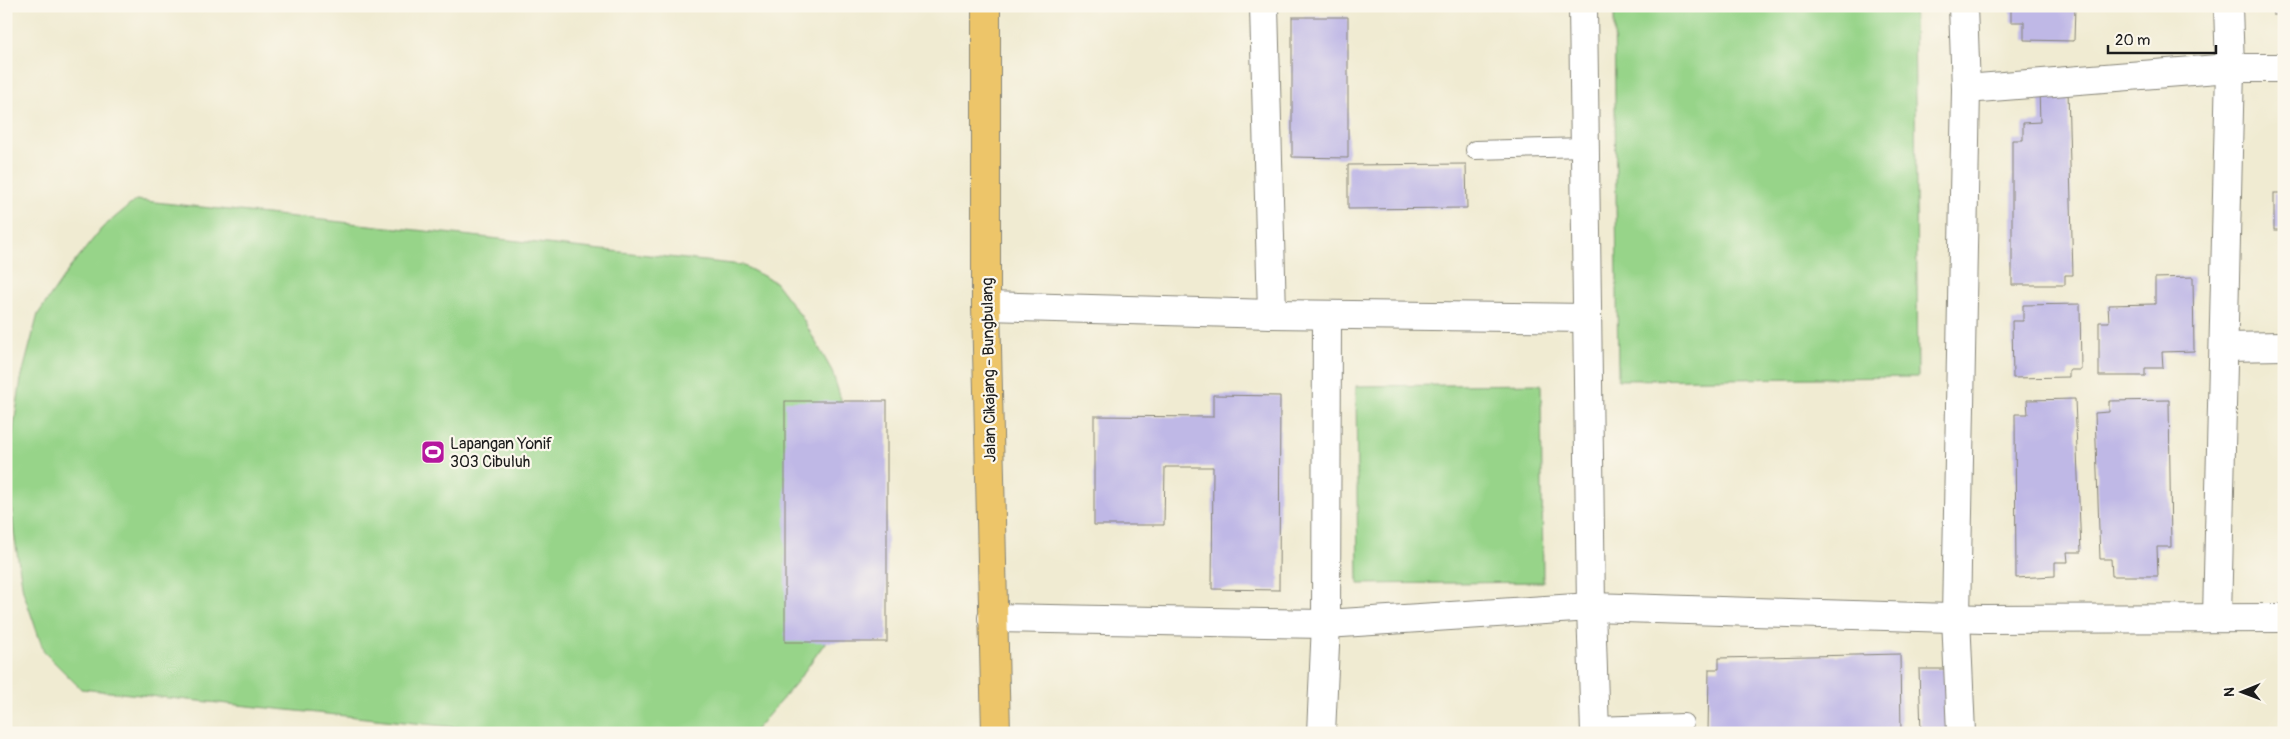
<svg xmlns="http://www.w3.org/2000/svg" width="2290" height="739" font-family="Pangolin,sans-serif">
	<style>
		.green { fill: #97d489; stroke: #5a7852 }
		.building { fill: #bfb8e6 }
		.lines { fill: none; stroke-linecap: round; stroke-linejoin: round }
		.lane-casing { stroke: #868477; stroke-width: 20 }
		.street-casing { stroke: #868477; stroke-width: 30 }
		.primary-casing { stroke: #868477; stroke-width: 30 }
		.lane { stroke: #fff; stroke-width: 18 }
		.street { stroke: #fff; stroke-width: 28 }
		.primary { stroke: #edc569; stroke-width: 28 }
		.labels { text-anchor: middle; stroke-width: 4.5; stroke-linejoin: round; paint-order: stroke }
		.street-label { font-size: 16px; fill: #1c1c1c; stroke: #fbf7ec }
		.poi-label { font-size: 16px; fill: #1c1c1c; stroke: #fbf7ec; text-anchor: start }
	</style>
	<rect width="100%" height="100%" fill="#fbf7ec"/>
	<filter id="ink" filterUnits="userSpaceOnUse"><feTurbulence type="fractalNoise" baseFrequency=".02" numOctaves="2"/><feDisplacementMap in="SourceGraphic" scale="10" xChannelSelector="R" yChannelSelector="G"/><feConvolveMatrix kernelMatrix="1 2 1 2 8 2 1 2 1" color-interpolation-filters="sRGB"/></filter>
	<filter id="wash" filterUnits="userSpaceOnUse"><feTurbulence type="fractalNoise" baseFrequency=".0096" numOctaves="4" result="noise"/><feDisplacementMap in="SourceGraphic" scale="20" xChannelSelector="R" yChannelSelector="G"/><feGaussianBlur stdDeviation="1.12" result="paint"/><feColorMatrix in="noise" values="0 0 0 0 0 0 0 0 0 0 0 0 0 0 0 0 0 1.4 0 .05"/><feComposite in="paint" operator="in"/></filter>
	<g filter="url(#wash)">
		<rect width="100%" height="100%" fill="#f0ebd2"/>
		<g class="green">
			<polygon points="1614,6 1914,6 1918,377 1618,380"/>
			<polygon points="136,200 742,265 775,282 801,316 832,371 853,437 832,633 796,683 753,733 513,733 81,689 44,652 23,591 14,533 8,466 21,379 38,314 69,269 102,228"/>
			<polygon points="1541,384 1543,582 1358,584 1356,386"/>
		</g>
		<g id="blocks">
			<g class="building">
				<polygon points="6,6 11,6 7,22 6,22"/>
				<polygon points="2011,6 2075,6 2074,41 2024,40 2024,22 2011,22"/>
				<rect x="2273" y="6" width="11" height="9"/>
				<polygon points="1292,17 1348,17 1348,158 1292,157"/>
				<polygon points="2039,90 2068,90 2073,275 2065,275 2065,285 2012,285 2012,140 2023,140 2023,123 2040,122"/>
				<polygon points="1466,164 1467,208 1348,209 1348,165"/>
				<rect x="2274" y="193" width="10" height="37"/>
				<polygon points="2193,277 2194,351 2162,352 2163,368 2145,368 2145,376 2099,376 2099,322 2109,322 2108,305 2155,304 2155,278"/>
				<polygon points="2080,304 2081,370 2069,370 2069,377 2013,378 2012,321 2023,321 2023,305"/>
				<polygon points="1213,395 1280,396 1279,590 1212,589 1213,467 1165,467 1164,525 1094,525 1094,416 1213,417"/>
				<polygon points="2075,399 2081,552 2067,552 2068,562 2055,562 2055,576 2016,578 2015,414 2028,414 2027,400"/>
				<polygon points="2169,400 2171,547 2157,547 2158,576 2112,576 2111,559 2100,559 2095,413 2109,412 2109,401"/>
				<rect x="785" y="401" width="102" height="241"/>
				<polygon points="1900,654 1901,733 1708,733 1709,669 1719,669 1719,658"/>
				<polygon points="1919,669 1967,669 1968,733 1921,733"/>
			</g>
		</g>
	</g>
	<g filter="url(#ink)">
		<use href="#blocks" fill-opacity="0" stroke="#868477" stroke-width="1"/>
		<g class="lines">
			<g class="lane-casing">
				<g id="lane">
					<polyline points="1475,150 1585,147"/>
					<polyline points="1595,726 1684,723"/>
				</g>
			</g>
			<g class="street-casing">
				<g id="street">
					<polyline points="1264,6 1272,314"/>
					<polyline points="1583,6 1591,607 1595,733"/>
					<polyline points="1966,89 2230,68 2284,68"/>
					<polyline points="986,306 1272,314 1587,318"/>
					<polyline points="2224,347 2284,346"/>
					<polyline points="2217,617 2230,68 2228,6"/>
					<polyline points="992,618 1326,624 1591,607 1983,619 2284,618"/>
					<polyline points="1321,733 1326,624 1327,315"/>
					<polyline points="1961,733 1956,617 1966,89 1963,6"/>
				</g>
			</g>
			<g class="primary-casing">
				<polyline id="primary" points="986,6 986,306 996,733"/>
			</g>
			<use href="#lane" class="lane"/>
			<use href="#street" class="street"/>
			<use href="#primary" class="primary"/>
		</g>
	</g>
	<defs>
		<g id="stadium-square" transform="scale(1.25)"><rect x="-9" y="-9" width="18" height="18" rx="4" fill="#b5179e" stroke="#fbf7ec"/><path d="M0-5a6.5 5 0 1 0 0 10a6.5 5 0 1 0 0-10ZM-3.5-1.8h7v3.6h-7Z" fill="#fff"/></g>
	</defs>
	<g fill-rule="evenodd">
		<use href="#stadium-square" x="433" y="452"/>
	</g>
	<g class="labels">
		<g class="street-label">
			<text transform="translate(988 370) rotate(-91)" y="6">Jalan Cikajang - Bungbulang</text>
		</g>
		<g class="poi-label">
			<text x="450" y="449">Lapangan Yonif<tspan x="450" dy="18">303 Cibuluh</tspan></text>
		</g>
	</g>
	<rect width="2290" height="739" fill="none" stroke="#fbf7ec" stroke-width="25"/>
	<g transform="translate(2242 692) rotate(269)" stroke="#fbf7ec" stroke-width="4" paint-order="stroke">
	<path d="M0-4L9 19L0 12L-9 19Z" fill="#1c1c1c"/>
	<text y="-8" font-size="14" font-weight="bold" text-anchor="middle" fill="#1c1c1c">N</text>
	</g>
	<path d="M2108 45v8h108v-8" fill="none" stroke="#1c1c1c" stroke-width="2.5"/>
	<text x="2115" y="45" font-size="15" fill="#1c1c1c" stroke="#fbf7ec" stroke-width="4" paint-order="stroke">20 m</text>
</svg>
